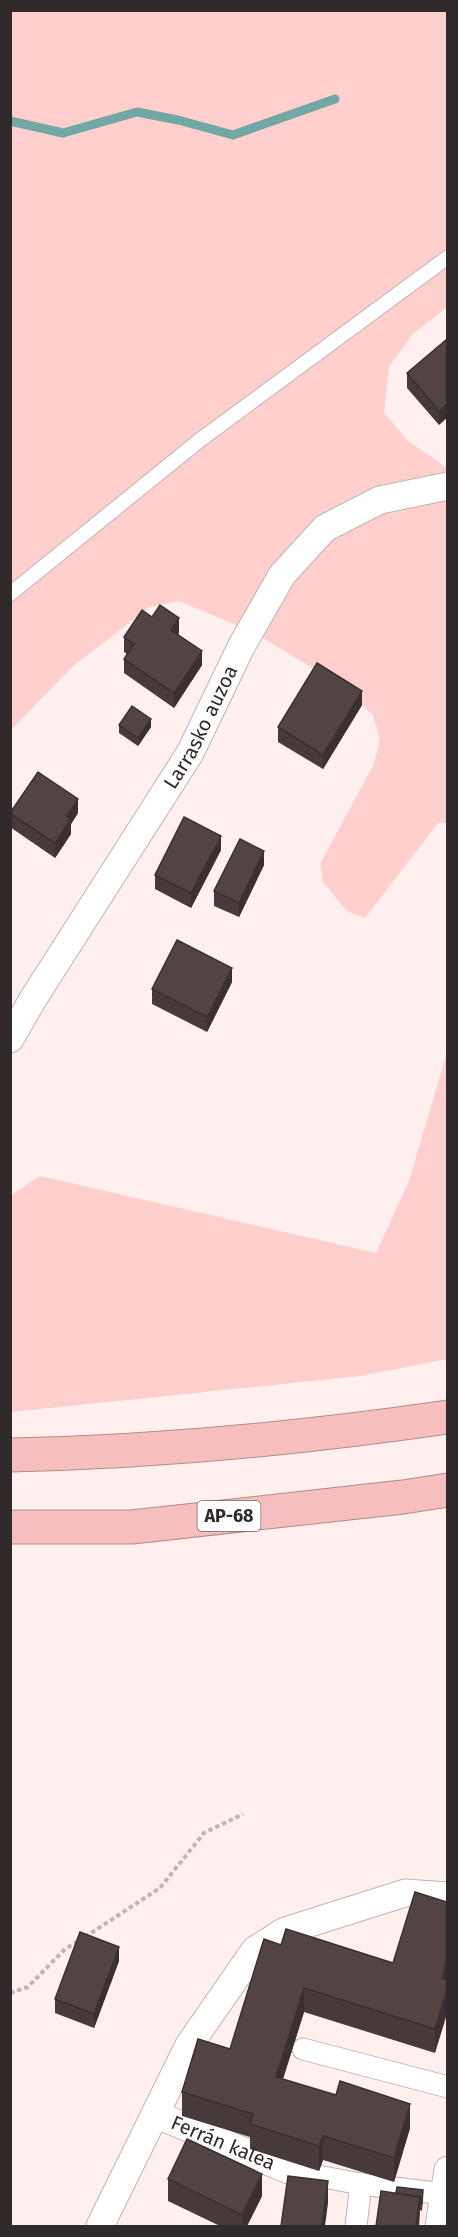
<svg xmlns="http://www.w3.org/2000/svg" width="458" height="2237" font-family="'Fira Sans',sans-serif">
	<style>
		.green { fill: #ffcfce }
		.lines { fill: none; stroke-linecap: round; stroke-linejoin: round }
		.stream { stroke: #71a8a4; stroke-width: 9 }
		.service-casing { stroke: #c3b2b1; stroke-width: 16 }
		.pedestrian-casing { stroke: #c3b2b1; stroke-width: 23 }
		.minor-casing { stroke: #c3b2b1; stroke-width: 29 }
		.motorway-casing { stroke: #b18b8a; stroke-width: 35 }
		.path { stroke: #c1b4b3; stroke-width: 4; stroke-dasharray: 4.5 3; stroke-linecap: butt }
		.service { stroke: #fff; stroke-width: 14 }
		.pedestrian { stroke: #fff; stroke-width: 21 }
		.minor { stroke: #fff; stroke-width: 27 }
		.motorway { stroke: #f6bfbd; stroke-width: 33 }
		.wall { fill: #473a3a }
		.shaded-wall { fill: #3a3030 }
		.building { fill: #534444; stroke: #3a3030; stroke-width: 1.5 }
		.labels { text-anchor: middle; stroke-width: 6; stroke-linejoin: round; paint-order: stroke }
		.shield { fill: #fff; stroke: #6f6a6a; stroke-width: 1.5 }
		.shield-label { font-size: 18px; font-weight: bold; fill: #312a2a }
		.street-label { font-size: 20px; fill: #312a2a; stroke: #fff }
	</style>
	<rect width="100%" height="100%" fill="#fff0ef"/>
	<g class="green">
		<polygon points="11,11 447,11 447,307 413,334 389,367 384,413 407,440 447,468 447,823 438,823 365,918 347,911 323,882 320,864 374,764 380,739 373,715 342,686 253,632 179,601 150,607 73,666 11,730"/>
		<polygon points="447,1052 447,1359 360,1376 11,1412 11,1195 40,1176 376,1253 409,1181"/>
	</g>
	<g class="lines">
		<polyline class="stream" points="10,121 63,133 137,112 178,120 233,135 335,99"/>
		<g class="service-casing">
			<polyline id="service" points="10,594 200,440 448,257"/>
		</g>
		<g class="pedestrian-casing">
			<g id="pedestrian">
				<polyline points="303,2049 448,2087"/>
				<polyline points="291,2171 361,2184 444,2194"/>
				<polyline points="356,2226 361,2184"/>
			</g>
		</g>
		<g class="minor-casing">
			<g id="minor">
				<path id="s1" d="M 10,1039 L 33,999 L 190,753 L 241,647 L 282,575 L 325,528 L 380,500 L 448,486"/>
				<path id="s2" d="M 155,2114 L 291,2171"/>
				<polyline points="100,2226 189,2045 255,1950 285,1931 405,1893 448,1896"/>
				<polyline points="439,2226 448,2170"/>
			</g>
		</g>
		<g class="motorway-casing">
			<g id="motorway">
				<path d="M 10,1455 C 157,1452 303,1438 448,1417"/>
				<polyline points="10,1527 132,1527 403,1497 448,1490"/>
			</g>
		</g>
		<g class="path">
			<polyline points="85,1937 160,1888 204,1833 243,1814"/>
			<polyline points="10,1993 28,1987 65,1949 79,1941"/>
		</g>
		<use href="#service" class="service"/>
		<use href="#pedestrian" class="pedestrian"/>
		<use href="#minor" class="minor"/>
		<use href="#motorway" class="motorway"/>
	</g>
	<g class="wall">
		<polygon points="447,339 439,425 407,388 407,373"/>
		<polygon points="152,617 179,633 178,634 202,665 174,708 124,673 124,659 127,654 124,652 124,637"/>
		<polygon points="362,705 323,769 278,742 278,727"/>
		<polygon points="119,725 151,727 138,746 119,733"/>
		<polygon points="10,812 78,813 71,824 71,834 55,858 10,827"/>
		<polygon points="221,850 191,908 155,889 155,875"/>
		<polygon points="264,865 239,917 214,906 214,891"/>
		<polygon points="232,982 207,1032 152,1004 152,989"/>
		<polygon points="447,1902 435,2053 304,2012 283,2079 410,2128 394,2182 323,2160 319,2171 250,2149 250,2137 182,2116 182,2092 230,2049 281,1945 393,1963"/>
		<polygon points="119,1961 94,2028 55,2013 55,1999"/>
		<polygon points="168,2179 262,2196 247,2226 220,2226 168,2201"/>
		<polygon points="423,2198 422,2211 420,2210 419,2226 376,2226"/>
	</g>
	<g class="shaded-wall">
		<polygon points="447,404 447,418 439,425 439,411"/>
		<polygon points="179,618 179,633 171,644 171,630"/>
		<polygon points="202,651 202,665 174,708 174,693"/>
		<polygon points="362,691 362,705 323,769 323,755"/>
		<polygon points="151,719 151,727 138,746 138,738"/>
		<polygon points="78,799 78,813 71,824 71,834 55,858 55,843 67,816"/>
		<polygon points="221,836 221,850 191,908 191,893"/>
		<polygon points="264,851 264,865 239,917 239,903"/>
		<polygon points="232,968 232,982 207,1032 207,1017"/>
		<polygon points="119,1947 119,1961 94,2028 94,2014"/>
		<polygon points="447,1960 447,1985 442,1978"/>
		<polygon points="304,1988 304,2012 276,2101 276,2077"/>
		<polygon points="447,1990 447,2014 435,2053 435,2029"/>
		<polygon points="410,2104 410,2128 394,2182 394,2158"/>
		<polygon points="323,2136 323,2160 319,2171 319,2146"/>
		<polygon points="262,2174 262,2196 247,2226 242,2226 242,2215"/>
		<polygon points="328,2181 328,2203 325,2226 322,2226"/>
		<polygon points="420,2197 419,2226 416,2226"/>
	</g>
	<g class="building">
		<polygon points="447,339 447,404 439,411 407,373"/>
		<polygon points="160,605 179,618 171,630 202,651 174,693 124,659 134,644 124,637 142,610 152,617"/>
		<polygon points="317,663 362,691 323,755 278,727"/>
		<polygon points="132,706 151,719 138,738 119,725"/>
		<polygon points="38,772 78,799 67,816 71,819 55,843 10,813"/>
		<polygon points="184,817 221,836 191,893 155,875"/>
		<polygon points="240,839 264,851 239,903 214,891"/>
		<polygon points="177,940 232,968 207,1017 152,989"/>
		<polygon points="415,1892 447,1902 447,1960 442,1978 447,1980 447,1990 435,2029 304,1988 276,2077 336,2095 340,2081 410,2104 394,2158 323,2136 319,2146 250,2124 253,2114 182,2092 198,2039 230,2049 264,1939 281,1945 286,1929 393,1963"/>
		<polygon points="80,1932 119,1947 94,2014 55,1999"/>
		<polygon points="187,2139 262,2174 242,2215 168,2179"/>
		<polygon points="288,2176 328,2181 322,2226 281,2226"/>
		<polygon points="397,2187 423,2190 422,2203 420,2202 420,2197 396,2193"/>
		<polygon points="381,2191 420,2197 416,2226 376,2226"/>
	</g>
	<g class="labels">
		<rect class="shield" x="197.5" y="1501" width="63" height="30" rx="4.5"/>
		<g class="shield-label">
			<text x="229" y="1522">AP-68</text>
		</g>
		<g class="street-label">
			<text dy="7" stroke="none"><textPath href="#s1" startOffset="366">Larrasko auzoa</textPath></text>
			<text dy="7" stroke="none"><textPath href="#s2" startOffset="74">Ferrán kalea</textPath></text>
		</g>
	</g>
	<rect width="458" height="2237" fill="none" stroke="#312a2a" stroke-width="24"/>
</svg>
